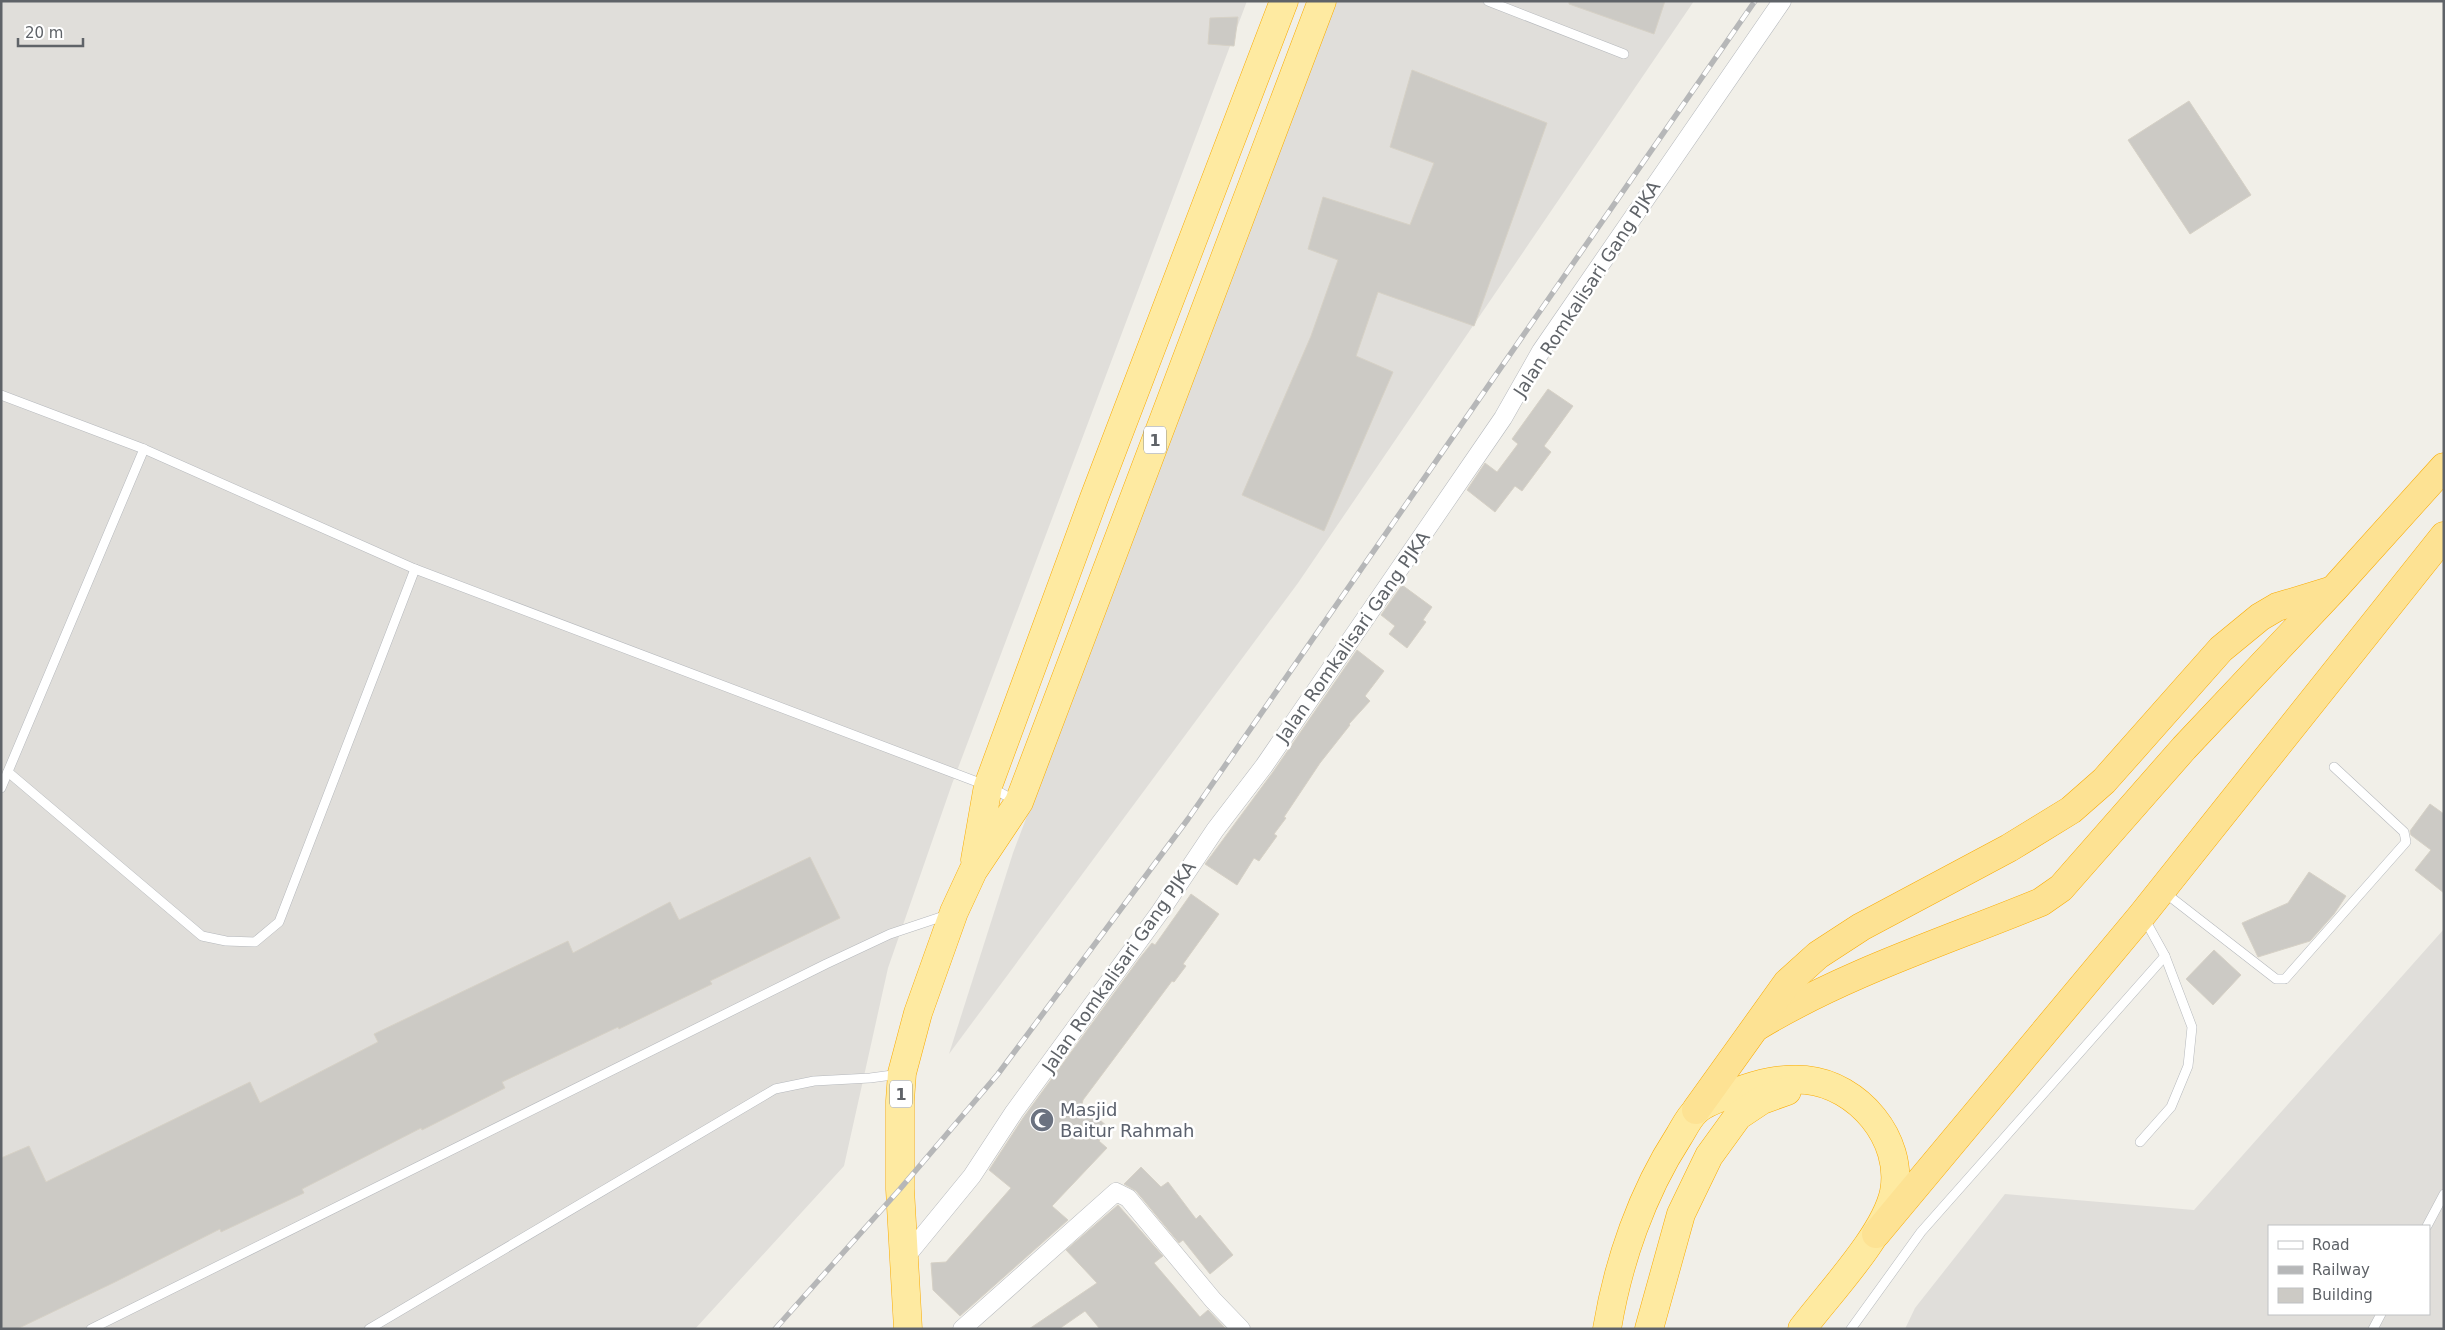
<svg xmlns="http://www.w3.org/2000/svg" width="2445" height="1330" font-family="'DejaVu Sans',sans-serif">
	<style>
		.industrial { fill: #e0deda; fill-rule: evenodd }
		.building { fill: #cccac5; stroke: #d6d1c6 }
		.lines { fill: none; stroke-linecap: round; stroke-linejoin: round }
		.service-casing { stroke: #b5b8bc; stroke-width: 10 }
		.minor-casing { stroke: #b5b8bc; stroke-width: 19 }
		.trunk-casing { stroke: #f9ab00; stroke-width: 29 }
		.motorway-casing { stroke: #f9ab00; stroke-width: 29 }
		.service { stroke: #fff; stroke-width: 9 }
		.minor { stroke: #fff; stroke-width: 18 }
		.trunk { stroke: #feeaa1; stroke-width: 28 }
		.motorway { stroke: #fde293; stroke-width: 28 }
		.rail-casing { stroke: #b6b7b8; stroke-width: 5.5 }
		.rail { stroke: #fff; stroke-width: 4; stroke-dasharray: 11; stroke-linecap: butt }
		.labels { text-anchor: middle; stroke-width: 5; stroke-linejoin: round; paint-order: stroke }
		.shield { fill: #fff; stroke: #8f9295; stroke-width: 1 }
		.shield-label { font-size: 16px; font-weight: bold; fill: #5f6368 }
		.street-label { font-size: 18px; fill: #5f6368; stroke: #fff }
		.worship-label { font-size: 18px; fill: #5b616d; stroke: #fff; text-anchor: start }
	</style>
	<rect width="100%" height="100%" fill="#f1efe8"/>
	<g class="industrial">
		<polygon points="1,1 1247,1 952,784 888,968 844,1166 695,1329 1,1329"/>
		<polygon points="1337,1 1694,1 1298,583 949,1054 1013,853"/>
		<path d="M 2444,929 L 2444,1329 L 1905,1329 L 1915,1308 L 2005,1194 L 2194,1210 ZM 2269,1226 L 2429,1226 L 2429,1314 L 2269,1314 Z"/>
	</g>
	<g class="building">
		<polygon points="1569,1 1665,1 1654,34 1569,4"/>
		<polygon points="1238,17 1234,46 1208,44 1210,18"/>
		<polygon points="1412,70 1547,123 1474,326 1378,292 1356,356 1393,372 1324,531 1242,495 1311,336 1338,260 1308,249 1323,197 1410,225 1434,163 1390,147"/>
		<polygon points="2189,101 2251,195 2190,234 2128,140"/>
		<polygon points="1548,389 1573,406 1544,446 1551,452 1522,491 1515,486 1495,512 1467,490 1485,463 1497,472 1518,444 1512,439"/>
		<polygon points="1402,585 1432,607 1423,620 1426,622 1407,648 1389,634 1395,626 1381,615"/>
		<polygon points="1357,650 1384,671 1365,696 1370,701 1349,724 1350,725 1320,763 1284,817 1286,818 1274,834 1277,836 1259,861 1254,858 1237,885 1205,864 1273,772"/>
		<polygon points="2430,804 2444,814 2444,893 2415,870 2431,850 2411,835 2410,831"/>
		<polygon points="810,857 840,918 710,981 712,984 619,1029 618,1027 502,1082 505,1088 422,1130 421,1128 302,1189 304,1193 221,1232 220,1229 115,1282 17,1329 1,1329 1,1158 29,1146 46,1182 250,1082 260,1103 378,1042 374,1034 568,941 573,953 670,902 679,920"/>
		<polygon points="2309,872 2346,896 2334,914 2310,941 2258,957 2242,923 2288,903"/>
		<polygon points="1191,894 1219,914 1183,964 1186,966 1174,982 1172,981 1083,1100 1082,1104 1109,1128 1099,1141 1107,1148 1052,1206 1068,1220 960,1316 933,1290 931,1263 946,1262 1011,1188 989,1170 1023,1118 1139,959 1152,943 1155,945"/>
		<polygon points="2214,950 2241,975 2213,1005 2186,979"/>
		<polygon points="1141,1167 1161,1187 1168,1182 1196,1219 1200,1215 1233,1255 1210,1274 1183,1240 1179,1243 1136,1191 1124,1184"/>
		<polygon points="1118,1205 1163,1256 1154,1263 1200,1317 1208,1310 1226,1329 1100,1329 1085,1311 1059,1329 1029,1329 1097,1283 1066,1250"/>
	</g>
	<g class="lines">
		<g class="service-casing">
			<g id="service">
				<polyline points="1488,1 1624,54"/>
				<polyline points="1,395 144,449 415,569 988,786 1016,801"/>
				<polyline points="8,772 202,936 226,941 255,942 279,922 415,569"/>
				<polyline points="1,788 144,449"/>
				<polyline points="2164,892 2276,979 2285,979 2406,842 2404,832 2334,767"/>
				<polyline points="2140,1142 2171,1107 2188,1066 2192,1027 2165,956 2144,918"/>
				<polyline points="2427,1226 2444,1194"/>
				<polyline points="91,1329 826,964 890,934 947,915"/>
				<polyline points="369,1329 775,1089 814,1081 870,1078 900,1074"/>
				<polyline points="1851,1329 1921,1232 2165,956"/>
				<polyline points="2373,1329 2381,1314"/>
			</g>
		</g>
		<g class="minor-casing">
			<g id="minor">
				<polyline points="904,1259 972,1176 1014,1112 1160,912 1215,830 1264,766 1503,418 1541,351 1782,1"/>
				<polyline points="962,1329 1116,1192 1128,1198 1213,1300 1241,1329"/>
			</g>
		</g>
		<g class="trunk-casing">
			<g id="trunk">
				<polyline points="975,860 988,786 1094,498 1284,1"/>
				<polyline points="908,1329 900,1189 900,1101 902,1073 918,1013 954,912 973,871 1019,802 1322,1"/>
				<path d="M 1607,1329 C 1618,1262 1642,1193 1679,1136 C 1684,1128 1689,1117 1696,1111 C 1705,1102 1725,1096 1736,1092 C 1760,1083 1781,1078 1806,1080 C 1858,1085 1904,1139 1894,1192 C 1885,1235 1829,1293 1802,1329"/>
				<polyline points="1649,1329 1681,1214 1709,1156 1738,1116 1762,1100 1787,1091"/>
			</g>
		</g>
		<g class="motorway-casing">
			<g id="motorway">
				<path d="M 1758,1026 C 1846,973 1946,941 2041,902 L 2061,888 L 2184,748 L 2334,589 L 2444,467"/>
				<polyline points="1696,1110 1787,983 1818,955 1861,927 2009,848 2071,810 2104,781 2221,649 2260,617 2277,607 2330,591"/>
				<polyline points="1876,1234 2142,915 2444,536"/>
			</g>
		</g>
		<use href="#service" class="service"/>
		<use href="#minor" class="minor"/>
		<use href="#trunk" class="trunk"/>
		<use href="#motorway" class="motorway"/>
		<g class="rail-casing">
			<polyline id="rail" points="775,1329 900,1189 998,1074 1188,819 1755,1"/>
		</g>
		<use href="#rail" class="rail"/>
	</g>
	<defs>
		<g id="mosque-disc" transform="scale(1.25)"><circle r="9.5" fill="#6b7280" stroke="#fff"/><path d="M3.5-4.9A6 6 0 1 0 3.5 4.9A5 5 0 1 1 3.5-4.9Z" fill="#fff"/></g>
	</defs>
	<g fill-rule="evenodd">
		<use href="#mosque-disc" x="1042" y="1120"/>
	</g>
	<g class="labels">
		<g class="shield">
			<rect x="1144" y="426.5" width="22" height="27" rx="4"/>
			<rect x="890" y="1080.5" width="22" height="27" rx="4"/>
		</g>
		<g class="shield-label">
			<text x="1155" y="446">1</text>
			<text x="901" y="1100">1</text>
		</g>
		<g class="street-label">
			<text transform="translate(1587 289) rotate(-57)" y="6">Jalan Romkalisari Gang PJKA</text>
			<text transform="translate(1353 637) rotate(-55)" y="6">Jalan Romkalisari Gang PJKA</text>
			<text transform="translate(1119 967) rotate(-55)" y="6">Jalan Romkalisari Gang PJKA</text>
		</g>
		<g class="worship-label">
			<text x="1060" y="1116">Masjid<tspan x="1060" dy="21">Baitur Rahmah</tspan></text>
		</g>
	</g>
	<rect width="2445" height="1330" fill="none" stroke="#5f6368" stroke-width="5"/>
	<rect x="2268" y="1225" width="162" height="90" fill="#ffffff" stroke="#bfc1c3"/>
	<rect x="2278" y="1241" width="25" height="8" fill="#ffffff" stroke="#bfc1c3"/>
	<text x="2312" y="1250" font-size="15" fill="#5f6368">Road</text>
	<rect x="2278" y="1266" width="25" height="8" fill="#b6b7b8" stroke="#bfc1c3"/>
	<text x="2312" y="1275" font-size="15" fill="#5f6368">Railway</text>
	<rect x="2278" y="1288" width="25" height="15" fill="#cccac5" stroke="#bfc1c3"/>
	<text x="2312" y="1300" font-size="15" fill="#5f6368">Building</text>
	<path d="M18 38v8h65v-8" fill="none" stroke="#5f6368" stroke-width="2.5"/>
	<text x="25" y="38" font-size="15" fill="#5f6368" stroke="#ffffff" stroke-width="4" paint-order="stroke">20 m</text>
</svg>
